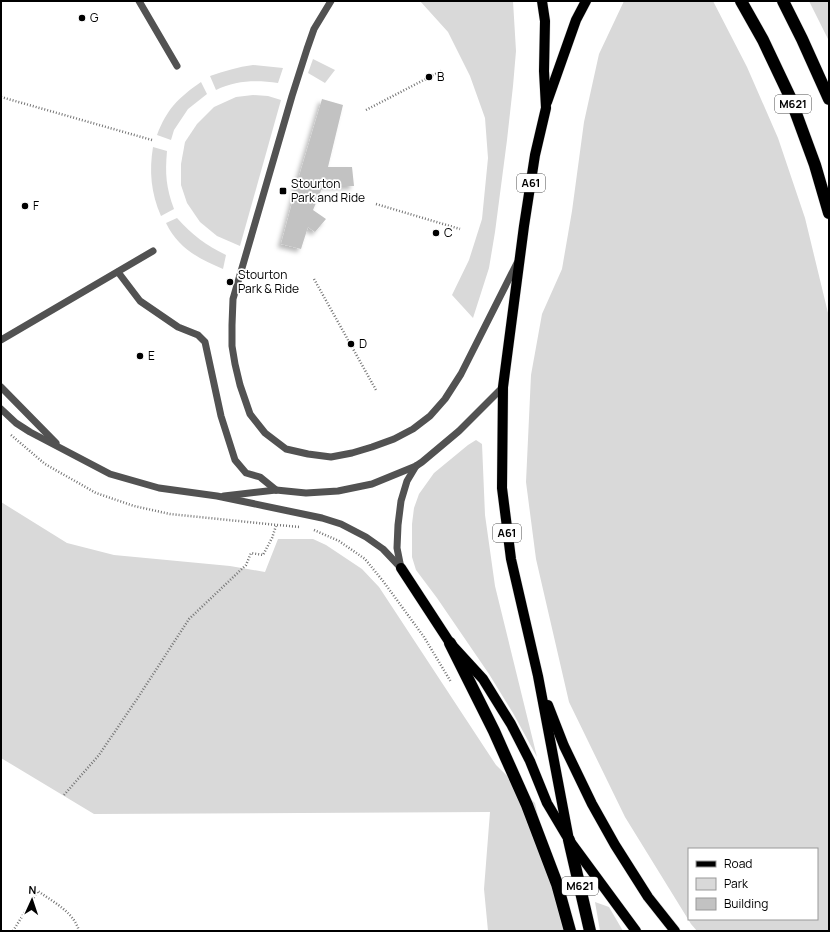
<svg xmlns="http://www.w3.org/2000/svg" width="830" height="932" font-family="Manrope,sans-serif">
	<style>
		.green { fill: #d9d9d9; fill-rule: evenodd }
		.building { fill: #c2c2c2; filter: url(#shadow) }
		.lines { fill: none; stroke-linecap: round; stroke-linejoin: round }
		.primary-casing { stroke: #dbdbdb; stroke-width: 11 }
		.motorway-casing { stroke: #dbdbdb; stroke-width: 13 }
		.path { stroke: #747474; stroke-width: 2.5; stroke-dasharray: 1 2; stroke-linecap: butt }
		.service { stroke: #525252; stroke-width: 7 }
		.primary { stroke: #000; stroke-width: 10 }
		.motorway { stroke: #000; stroke-width: 12 }
		.poi-dot { fill: #000; stroke: #fff; stroke-width: 1.5 }
		.labels { text-anchor: middle; stroke-width: 3.5; stroke-linejoin: round; paint-order: stroke }
		.shield { fill: #fff; stroke: #4c4c4c; stroke-width: 1 }
		.shield-label { font-size: 11px; font-weight: bold; fill: #000 }
		.poi-label { font-size: 12px; fill: #000; stroke: #fff; text-anchor: start }
	</style>
	<defs>
		<filter id="shadow"><feDropShadow dx="-3.5" dy="3.5" stdDeviation="2" flood-color="#0004"/></filter>
	</defs>
	<rect width="100%" height="100%" fill="#fff"/>
	<g class="green">
		<polygon points="420,1 513,1 516,51 513,86 507,140 495,232 489,268 473,318 452,295 469,260 482,219 488,158 485,118 470,76 448,32"/>
		<path d="M 624,1 L 713,1 L 747,67 L 778,138 L 805,218 L 829,317 L 829,931 L 697,931 L 691,924 L 625,817 L 569,702 L 536,559 L 526,482 L 531,375 L 542,314 L 562,269 L 572,211 L 584,122 L 599,54 ZM 689,849 L 817,849 L 817,919 L 689,919 Z"/>
		<polygon points="809,1 829,1 829,41"/>
		<polygon points="313,59 335,70 325,83 308,73"/>
		<path d="M 253,65 L 283,68 L 278,83 C 257,80 236,80 216,90 L 210,76 C 224,71 238,67 253,65 Z"/>
		<path d="M 201,82 L 207,94 L 188,109 L 174,130 L 171,140 L 157,135 C 167,109 178,98 201,82 Z"/>
		<polygon points="253,95 268,96 281,100 240,246 217,236 200,222 187,203 181,185 181,164 185,142 197,124 214,107 236,97"/>
		<path d="M 153,147 L 167,151 C 165,174 166,187 174,209 L 161,216 C 151,193 149,171 153,147 Z"/>
		<path d="M 177,218 C 192,235 206,245 226,255 L 223,269 C 199,259 178,248 166,223 Z"/>
		<polygon points="476,440 482,444 485,515 495,586 537,757 513,713 489,674 437,598 416,570 412,557 412,524 414,508 419,494 434,473 468,445"/>
		<polygon points="1,502 67,543 114,555 230,566 265,572 278,539 313,539 326,545 362,569 379,587 496,765 535,803 564,931 488,931 484,889 490,812 94,814 1,758"/>
		<polygon points="595,902 609,907 623,931 600,931"/>
	</g>
	<polygon class="building" points="322,99 343,105 328,167 352,167 354,186 323,186 313,210 326,219 315,232 308,227 301,249 281,244 300,173"/>
	<g class="lines">
		<g class="primary-casing">
			<g id="primary">
				<polyline points="542,1 545,21 544,71 546,108 535,155 524,226 503,387 502,488 511,559 538,676 569,840"/>
				<polyline points="547,102 576,20 586,1"/>
				<polyline points="401,568 450,643 483,679 511,724 530,761 547,803 569,840 636,931"/>
				<polyline points="548,705 564,746 592,804 615,845 648,897 675,931"/>
			</g>
		</g>
		<g class="motorway-casing">
			<g id="motorway">
				<polyline points="741,1 763,40 790,97 815,165 829,213"/>
				<polyline points="783,1 802,39 829,99"/>
				<polyline points="450,643 494,731 527,805 557,884 570,931"/>
				<polyline points="569,840 590,931"/>
			</g>
		</g>
		<g class="path">
			<polyline points="1,97 152,140"/>
			<polyline points="366,110 443,70"/>
			<polyline points="376,204 460,229"/>
			<polyline points="314,279 376,390"/>
			<polyline points="11,435 45,464 96,493 134,506 170,514 277,525 300,527"/>
			<polyline points="314,530 339,541 365,559 383,581 424,637 451,682"/>
			<polyline points="64,795 99,755 137,699 189,619 246,565 251,553 263,555 272,538 276,526"/>
			<path d="M 13,931 L 38,891 C 53,902 74,912 79,931"/>
		</g>
		<g class="service">
			<polyline points="139,1 177,66"/>
			<polyline points="331,1 314,29 307,49 292,96 233,299 232,325 232,346 235,364 240,385 250,414 265,433 286,449 308,454 331,457 352,453 372,447 394,439 413,429 430,416 445,399 461,374 517,263"/>
			<polyline points="118,272 140,301 178,327 198,335 205,342 221,416 235,460 246,473 260,477 276,490"/>
			<polyline points="1,340 153,251"/>
			<polyline points="1,387 56,443"/>
			<polyline points="1,409 16,423 30,432 110,474 159,488 217,496 322,518 341,524 366,537 383,549 401,568"/>
			<polyline points="224,496 276,490 306,493 338,491 372,484 416,466 422,462 459,431 503,387"/>
			<polyline points="401,568 397,548 398,525 401,501 407,481 416,466"/>
		</g>
		<use href="#primary" class="primary"/>
		<use href="#motorway" class="motorway"/>
	</g>
	<g class="poi-dot">
		<circle cx="82" cy="18" r="4"/>
		<circle cx="429" cy="77" r="4"/>
		<rect x="279" y="187" width="8" height="8" rx="2"/>
		<circle cx="25" cy="206" r="4"/>
		<circle cx="436" cy="233" r="4"/>
		<circle cx="230" cy="282" r="4"/>
		<circle cx="351" cy="344" r="4"/>
		<circle cx="140" cy="356" r="4"/>
	</g>
	<g class="labels">
		<g class="shield">
			<rect x="775" y="95" width="36" height="18" rx="3"/>
			<rect x="517" y="174" width="28" height="18" rx="3"/>
			<rect x="493" y="524" width="28" height="18" rx="3"/>
			<rect x="562" y="877" width="36" height="18" rx="3"/>
		</g>
		<g class="shield-label">
			<text x="793" y="108">M621</text>
			<text x="531" y="187">A61</text>
			<text x="507" y="537">A61</text>
			<text x="580" y="890">M621</text>
		</g>
		<g class="poi-label">
			<text x="90" y="22">G</text>
			<text x="437" y="81">B</text>
			<text x="291" y="188">Stourton<tspan x="291" dy="14">Park and Ride</tspan></text>
			<text x="33" y="210">F</text>
			<text x="444" y="237">C</text>
			<text x="238" y="279">Stourton<tspan x="238" dy="14">Park &amp; Ride</tspan></text>
			<text x="359" y="348">D</text>
			<text x="148" y="360">E</text>
		</g>
	</g>
	<rect width="830" height="932" fill="none" stroke="#000000" stroke-width="4"/>
	<rect x="688" y="848" width="130" height="72" fill="#ffffff" stroke="#999999"/>
	<rect x="696" y="861" width="20" height="6" fill="#000000" stroke="#999999"/>
	<text x="724" y="868" font-size="12" fill="#000000">Road</text>
	<rect x="696" y="878" width="20" height="12" fill="#d9d9d9" stroke="#999999"/>
	<text x="724" y="888" font-size="12" fill="#000000">Park</text>
	<rect x="696" y="898" width="20" height="12" fill="#c2c2c2" stroke="#999999"/>
	<text x="724" y="908" font-size="12" fill="#000000">Building</text>
	<g transform="translate(32 900) rotate(3)" stroke="#ffffff" stroke-width="3" paint-order="stroke">
	<path d="M0-3L7 15L0 10L-7 15Z" fill="#000000"/>
	<text y="-6" font-size="11" font-weight="bold" text-anchor="middle" fill="#000000">N</text>
	</g>
</svg>
